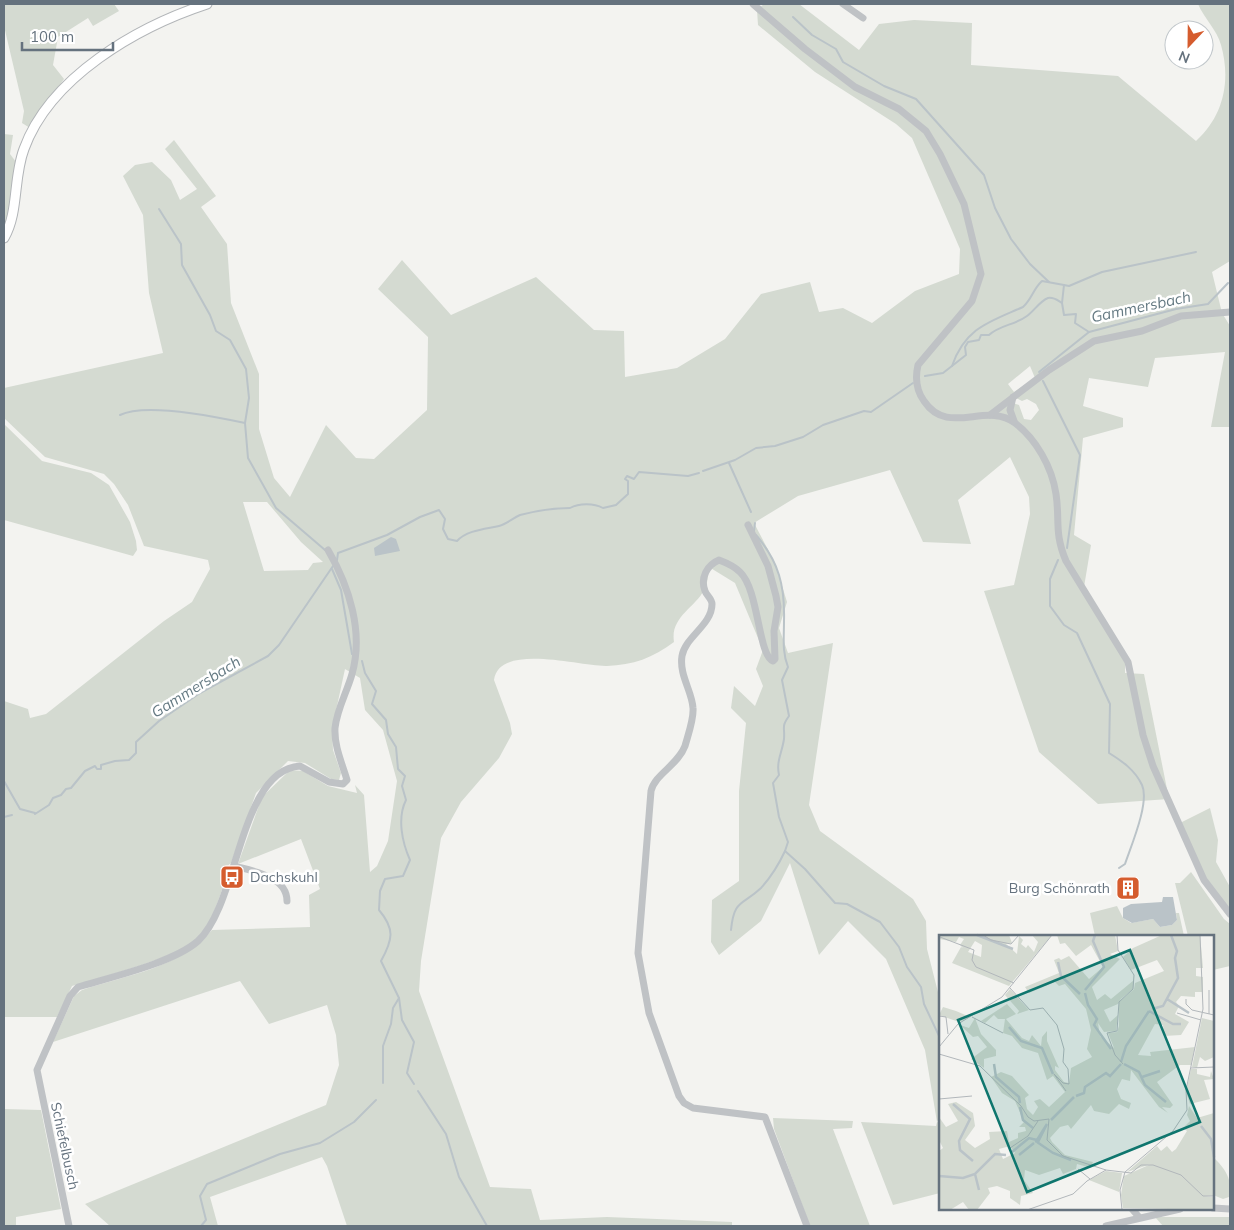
<svg xmlns="http://www.w3.org/2000/svg" width="1234" height="1230" font-family="Mulish,sans-serif">
	<style>
		.green { fill: #d4dad1; fill-rule: evenodd }
		.water { fill: #bac3c8 }
		.lines { fill: none; stroke-linecap: round; stroke-linejoin: round }
		.stream { stroke: #bac3c8; stroke-width: 2 }
		.major-casing { stroke: #b2b5b8; stroke-width: 11 }
		.minor { stroke: #bfc2c5; stroke-width: 7 }
		.major { stroke: #fff; stroke-width: 9 }
		.labels { text-anchor: middle; stroke-width: 5; stroke-linejoin: round; paint-order: stroke }
		.poi-label { font-size: 14px; fill: #65727e; stroke: #fff; text-anchor: start }
		.street-label { font-size: 14px; fill: #65727e; stroke: #fff }
		.water-label { font-size: 15px; font-style: italic; fill: #657a83; stroke: #fff }
		.inset-river { fill: none; stroke: #bac3c8; stroke-width: 2.5 }
		.inset-road { fill: none; stroke: #b2b7bb; stroke-width: 1 }
		.view { fill: #0f766e; fill-opacity: 0.15; stroke: #0f766e; stroke-width: 2.5 }
		.inset-edge { fill: none; stroke: #65727e; stroke-width: 2.5 }
	</style>
	<rect width="100%" height="100%" fill="#f3f3f0"/>
	<g class="green">
		<polygon points="4,4 114,4 119,11 93,26 88,18 58,37 53,65 64,79 30,128 22,123 24,111 4,26"/>
		<path d="M 764,4 L 799,4 L 859,50 L 879,24 L 914,20 L 972,23 L 971,65 L 1118,76 L 1196,141 C 1224,116 1231,80 1221,45 C 1217,30 1204,18 1198,4 L 1230,4 L 1230,261 L 1212,272 L 1222,313 L 1230,326 L 1230,427 L 1211,427 L 1225,352 L 1155,358 L 1148,387 L 1089,378 L 1083,406 L 1123,418 L 1123,427 L 1083,438 L 1074,535 L 1091,545 L 1083,593 L 1125,662 L 1125,673 L 1144,674 L 1169,799 L 1098,804 L 1039,752 L 984,591 L 1014,585 L 1030,514 L 1029,497 L 1010,457 L 958,500 L 971,544 L 923,542 L 890,470 L 798,496 L 754,523 L 775,563 L 787,602 L 779,628 L 788,653 L 833,643 L 809,805 L 820,831 L 913,899 L 926,921 L 927,949 L 940,1000 L 940,1116 L 937,1122 L 940,1123 L 940,1193 L 893,1205 L 861,1122 L 936,1126 L 937,1122 L 925,1050 L 886,959 L 848,921 L 819,955 L 790,863 L 761,921 L 719,955 L 711,942 L 712,900 L 739,881 L 739,791 L 746,723 L 731,708 L 734,686 L 755,706 L 763,686 L 756,669 L 763,650 L 735,583 L 709,567 C 708,574 708,584 704,590 C 695,608 670,617 674,642 C 653,658 633,665 607,666 C 582,667 499,642 494,680 L 510,723 L 512,734 L 499,758 L 461,802 L 441,838 L 421,961 L 419,991 L 490,1187 L 531,1189 L 540,1220 L 607,1217 L 732,1222 L 732,1226 L 347,1226 L 327,1166 L 322,1157 L 210,1197 L 218,1226 L 110,1226 L 85,1204 L 326,1105 L 339,1065 L 336,1035 L 327,1005 L 269,1024 L 240,981 L 53,1042 L 74,996 L 82,990 C 126,975 181,968 212,930 L 310,927 L 309,895 L 320,889 L 301,839 L 238,864 L 262,797 L 290,770 L 303,771 L 328,786 L 357,793 L 355,785 L 364,795 L 370,872 L 377,866 L 388,841 L 397,781 L 383,730 L 365,710 L 360,678 L 345,669 L 332,729 L 333,750 L 341,773 L 339,780 L 331,779 L 305,763 L 288,761 L 256,793 L 231,863 L 225,868 L 228,872 C 220,894 214,921 197,938 C 176,959 103,976 72,986 L 57,1017 L 4,1017 L 4,701 L 28,709 L 30,718 L 46,714 L 164,621 L 192,602 L 210,569 L 208,560 L 144,546 L 128,505 L 114,484 L 104,474 L 45,457 L 4,418 L 4,388 L 163,353 L 149,293 L 143,215 L 123,176 L 135,165 L 152,162 L 171,180 L 180,200 L 197,189 L 165,149 L 174,140 L 216,196 L 201,207 L 227,244 L 231,303 L 259,374 L 259,429 L 274,478 L 290,497 L 326,425 L 356,458 L 374,459 L 427,410 L 428,337 L 378,289 L 402,260 L 451,315 L 536,277 L 594,330 L 624,331 L 625,377 L 677,368 L 725,339 L 761,294 L 810,282 L 819,312 L 843,308 L 872,323 L 915,291 L 959,274 L 960,249 L 912,138 L 896,124 L 815,72 L 758,25 L 757,10 ZM 1030,366 L 1035,378 L 1014,392 L 1008,384 ZM 1016,398 L 1022,401 L 1027,399 L 1036,404 L 1039,410 L 1031,420 L 1024,419 L 1019,405 L 1013,403 ZM 243,502 L 267,502 L 301,542 L 323,562 L 313,563 L 308,570 L 264,571 Z"/>
		<polygon points="4,134 13,135 10,154 16,162 7,223 4,227"/>
		<polygon points="4,424 42,461 91,473 109,485 130,522 136,541 137,550 133,556 4,520"/>
		<polygon points="1210,808 1218,840 1216,862 1230,887 1230,911 1207,882 1180,823"/>
		<polygon points="1191,872 1224,919 1230,924 1230,966 1213,970 1213,936 1188,936 1175,883 1180,883"/>
		<polygon points="1117,906 1123,918 1131,923 1153,919 1160,927 1172,925 1177,920 1176,913 1179,913 1184,936 1095,936 1090,913"/>
		<polygon points="4,1109 41,1110 61,1209 16,1217 16,1226 4,1226"/>
		<polygon points="773,1118 853,1121 852,1128 833,1129 870,1226 810,1226 774,1129"/>
		<path d="M 1213,1157 C 1224,1167 1234,1181 1229,1197 L 1223,1199 L 1213,1195 Z"/>
		<polygon points="1155,1217 1230,1217 1230,1226 1163,1226"/>
	</g>
	<g class="water">
		<polygon points="391,537 396,539 400,551 375,556 374,548"/>
		<polygon points="1163,897 1173,897 1177,920 1172,925 1160,927 1153,919 1132,923 1123,918 1123,908 1131,904 1162,902"/>
	</g>
	<g class="lines">
		<g class="stream">
			<polyline points="793,17 812,35 836,49 843,62 884,86 916,99 984,175 995,208 1011,239 1030,264 1049,282"/>
			<polyline points="159,209 181,244 182,265 210,315 216,331 230,340 246,369 249,398 245,423 248,458 276,508 325,550"/>
			<polyline points="1064,285 1069,286 1102,272 1196,252"/>
			<path d="M 952,366 C 965,328 989,322 1023,307 C 1032,299 1033,289 1042,281 L 1064,285 L 1062,303"/>
			<polyline points="1039,372 1089,332"/>
			<path d="M 925,376 L 943,373 L 966,355 L 965,347 L 968,342 L 979,340 L 981,335 L 989,335 C 1000,325 1015,325 1027,316 C 1034,311 1040,301 1048,298 C 1054,297 1057,300 1062,303 L 1064,315 L 1076,314 L 1075,323 L 1089,332 L 1176,309 L 1208,304 L 1228,283"/>
			<polyline points="1043,381 1080,455 1067,548"/>
			<path d="M 120,415 C 146,402 217,417 245,423"/>
			<polyline points="729,463 751,512"/>
			<polyline points="703,471 735,460 756,448 775,446 803,437 823,425 864,411 871,412 913,383"/>
			<polyline points="754,531 755,523"/>
			<path d="M 756,535 C 779,562 785,586 784,621 C 784,638 782,652 788,667 L 782,680 L 789,716 C 781,727 785,727 784,739 C 782,753 776,761 779,775 L 773,783 L 779,817 L 788,842 L 785,851 L 805,869 L 835,903 L 847,904 L 880,922 L 899,947 L 907,967 L 921,987 L 924,1004 L 940,1038 L 939,1060"/>
			<path d="M 337,560 L 338,553 L 387,535 L 420,517 L 439,510 L 445,519 L 443,529 L 448,539 L 457,541 C 467,530 486,529 499,526 C 507,524 513,518 520,515 C 535,511 555,508 570,508 C 579,503 594,503 603,508 L 616,505 L 628,494 L 628,481 L 625,479 L 627,476 L 634,479 L 639,472 L 688,476 L 699,473"/>
			<path d="M 1058,560 L 1050,579 L 1050,606 L 1064,625 L 1077,633 L 1110,704 L 1109,753 C 1122,761 1135,770 1142,785 C 1150,802 1131,846 1125,864 L 1119,868"/>
			<polyline points="332,569 341,590 352,654"/>
			<path d="M 362,661 L 365,673 L 376,691 L 372,704 L 386,720 L 388,734 L 396,747 L 398,769 L 405,776 L 402,786 L 406,800 C 397,818 402,842 410,860 L 403,876 L 385,879 L 380,891 L 379,910 C 395,929 393,939 381,961 L 399,998 L 393,1008 L 391,1024 L 383,1046 L 383,1083"/>
			<polyline points="4,781 20,809 35,813"/>
			<polyline points="35,814 49,805 53,798 61,795 66,789 71,788 85,771 95,766 97,769 101,769 101,765 115,761 129,760 136,753 136,742 159,721 200,693 268,656 279,645 333,566"/>
			<polyline points="4,817 12,815"/>
			<path d="M 731,930 C 734,899 742,906 761,888 C 771,877 779,864 785,851"/>
			<polyline points="399,998 402,1020 414,1042 407,1073 414,1084"/>
			<polyline points="418,1091 446,1134 459,1177 487,1226"/>
			<polyline points="201,1226 206,1220 200,1196 207,1184 280,1154 320,1143 354,1122 376,1100"/>
		</g>
		<g class="major-casing">
			<path id="major" d="M 4,238 C 19,212 13,178 24,149 C 50,77 137,27 207,4"/>
		</g>
		<g class="minor">
			<path d="M 753,4 L 805,49 L 855,87 L 899,109 L 926,131 L 940,154 L 964,204 L 981,274 L 972,301 L 918,365 C 915,378 916,390 924,401 C 948,437 986,401 1015,423 C 1036,439 1052,467 1056,494 C 1060,520 1054,533 1066,561 L 1128,662 L 1143,735 L 1153,766 L 1204,880 L 1230,914"/>
			<polyline points="843,4 863,18"/>
			<polyline points="1013,397 1010,410 1014,421"/>
			<polyline points="990,415 1049,370 1094,341 1142,331 1181,316 1230,312"/>
			<path d="M 748,525 L 768,566 L 776,596 L 778,607 L 774,631 L 775,659 L 773,661 C 758,655 759,590 740,572 C 734,566 727,563 719,560 C 707,565 700,578 705,591 C 707,596 712,599 712,604 C 712,625 685,637 682,656 C 679,675 692,691 693,708 C 694,719 688,735 685,746 C 678,765 655,774 651,791 L 638,953 L 649,1013 L 679,1096 L 684,1103 L 693,1108 L 765,1117 L 807,1226"/>
			<path d="M 234,866 C 252,871 287,876 287,901"/>
			<polyline points="1213,1208 1230,1209"/>
			<polyline points="1132,1209 1139,1217"/>
			<path d="M 69,1226 L 37,1070 L 70,996 L 78,987 C 111,977 173,963 198,941 C 239,904 239,770 300,766 L 329,782 L 343,784 L 347,780 C 342,763 334,746 335,728 C 337,709 347,692 352,674 C 364,632 349,586 328,550"/>
			<polyline points="1106,1226 1180,1209"/>
		</g>
		<use href="#major" class="major"/>
	</g>
	<defs>
		<g id="bus-square" transform="scale(1.25)"><rect x="-9" y="-9" width="18" height="18" rx="4" fill="#d55c2e" stroke="#fff"/><path d="M-5-6H5V4H4V6H2V4H-2V6H-4V4H-5ZM-3.5-4V0h7V-4ZM-3.5 1.2v1.5H-2V1.2ZM2 1.2v1.5H3.5V1.2Z" fill="#fff"/></g>
		<g id="building-square" transform="scale(1.25)"><rect x="-9" y="-9" width="18" height="18" rx="4" fill="#d55c2e" stroke="#fff"/><path d="M-4-6H4V6H1V3H-1V6H-4ZM-2.5-4.3h1.7v1.8h-1.7ZM.8-4.3h1.7v1.8H.8ZM-2.5-1h1.7V.8h-1.7ZM.8-1h1.7V.8H.8Z" fill="#fff"/></g>
	</defs>
	<g fill-rule="evenodd">
		<use href="#bus-square" x="232" y="877"/>
		<use href="#building-square" x="1128" y="888"/>
	</g>
	<g class="labels">
		<g class="poi-label">
			<text x="250" y="882">Dachskuhl</text>
			<text x="1110" y="893" text-anchor="end">Burg Schönrath</text>
		</g>
		<g class="street-label">
			<text transform="translate(65 1146) rotate(78)" y="5">Schiefelbusch</text>
		</g>
		<g class="water-label">
			<text transform="translate(1141 307) rotate(-12)" y="5">Gammersbach</text>
			<text transform="translate(196 687) rotate(-32)" y="5">Gammersbach</text>
		</g>
	</g>
	<g transform="translate(939 935)">
		<rect width="275" height="275" fill="#f3f3f0"/>
		<path d="M 0,0 L 70,0 L 73,8 L 67,9 L 78,19 L 80,1 L 84,5 L 82,9 L 87,13 L 89,10 L 95,17 L 99,7 L 93,0 L 113,0 L 70,51 L 13,28 L 22,12 L 24,13 L 21,10 L 25,4 L 20,2 L 17,7 L 0,4 ZM 36,6 L 43,10 L 42,22 L 29,17 ZM 118,0 L 176,0 L 179,16 L 171,19 L 181,24 L 153,52 L 158,65 L 166,59 L 172,64 L 195,45 L 194,54 L 182,64 L 179,69 L 165,75 L 171,87 L 179,80 L 177,96 L 165,97 L 159,88 L 161,101 L 175,113 L 169,98 L 178,97 L 180,91 L 180,67 L 195,54 L 196,48 L 225,36 L 218,25 L 192,35 L 184,22 L 194,13 L 223,0 L 261,0 L 264,33 L 257,33 L 257,41 L 264,42 L 264,63 L 263,57 L 256,57 L 256,62 L 242,61 L 237,67 L 240,71 L 236,79 L 250,87 L 242,100 L 225,101 L 224,90 L 216,89 L 199,120 L 212,121 L 211,117 L 256,112 L 252,130 L 241,130 L 218,147 L 234,170 L 231,173 L 223,172 L 229,178 L 220,172 L 192,135 L 191,146 L 183,144 L 178,154 L 182,164 L 192,168 L 190,174 L 180,169 L 170,179 L 155,176 L 152,170 L 132,194 L 129,190 L 121,192 L 111,203 L 113,207 L 126,220 L 154,227 L 152,233 L 138,229 L 137,234 L 124,239 L 121,233 L 100,240 L 86,235 L 85,245 L 94,258 L 82,261 L 81,270 L 71,263 L 71,256 L 58,251 L 49,253 L 51,258 L 38,275 L 30,275 L 24,267 L 11,275 L 0,275 L 0,216 L 4,213 L 0,205 L 0,182 L 7,192 L 19,186 L 9,169 L 17,167 L 34,178 L 36,191 L 26,205 L 36,213 L 51,204 L 50,197 L 68,196 L 70,207 L 79,203 L 79,198 L 87,196 L 86,192 L 80,192 L 85,187 L 76,166 L 63,158 L 52,142 L 62,137 L 73,141 L 90,160 L 86,163 L 88,174 L 94,180 L 99,172 L 95,166 L 101,164 L 110,172 L 126,157 L 114,141 L 108,145 L 99,118 L 83,113 L 73,101 L 64,98 L 66,84 L 59,84 L 55,80 L 46,88 L 42,86 L 68,69 L 77,79 L 67,84 L 83,103 L 90,106 L 93,100 L 102,111 L 103,102 L 108,96 L 108,106 L 120,133 L 116,131 L 116,135 L 125,147 L 130,148 L 132,133 L 153,122 L 148,114 L 152,95 L 147,74 L 126,49 L 120,51 L 116,47 L 90,58 L 86,52 L 120,38 L 115,25 L 120,23 L 122,25 L 130,21 L 150,44 L 164,32 L 152,10 L 137,21 L 126,8 L 121,9 ZM 71,211 L 76,218 L 64,224 L 60,214 ZM 71,54 L 90,75 L 78,79 L 80,76 L 66,60 ZM 4,72 L 17,76 L 31,82 L 20,87 L 0,80 ZM 36,83 L 42,99 L 57,115 L 57,121 L 45,124 L 45,133 L 32,124 L 48,112 L 39,101 L 34,102 L 21,90 L 30,93 ZM 263,83 L 275,86 L 275,122 L 266,126 L 261,122 L 258,133 L 253,132 ZM 252,134 L 258,134 L 258,139 L 271,142 L 272,136 L 275,144 L 265,145 L 271,164 L 251,169 L 247,157 ZM 250,171 L 258,183 L 275,178 L 275,261 L 265,262 L 275,262 L 275,275 L 184,273 L 182,260 L 185,241 L 212,229 L 188,237 L 218,211 L 222,216 L 228,211 L 233,217 L 237,214 L 248,196 L 244,193 L 251,186 L 248,180 ZM 167,236 L 183,238 L 180,257 L 150,245 Z" fill="#d4dad1" fill-rule="evenodd"/>
		<path class="inset-river" d="M 38,0 L 74,14M 119,27 L 122,41 L 141,59M 146,55 L 165,32 L 154,6 L 156,0M 146,58 L 149,70 L 158,84 L 155,90 L 172,114M 228,64 L 250,78M 213,74 L 224,71 L 239,43 L 236,23 L 238,16 L 232,0M 210,76 L 234,89 L 242,89M 70,92 L 82,106 L 103,113 L 114,139M 182,127 L 187,111 L 210,76M 55,129 L 57,142 L 80,162 L 81,168M 185,129 L 200,137 L 206,150 L 227,167M 203,142 L 221,136M 137,161 L 145,158 L 146,152 L 167,138 L 171,141 L 182,129M 14,169 L 31,184 L 20,206 L 21,215 L 34,226M 81,172 L 84,185 L 94,193M 112,185 L 135,162M 262,191 L 272,204 L 275,222M 96,206 L 99,207 L 107,191M 98,207 L 114,218 L 132,225M 73,217 L 90,203 L 98,205 L 108,189M 80,220 L 95,208M 36,239 L 40,255M 0,241 L 24,243 L 36,239 L 56,219 L 67,220"/>
		<path class="inset-road" d="M 44,0 L 52,5 L 72,9 L 80,0M 178,0 L 179,15 L 195,40 L 194,54 L 180,67 L 178,96 L 168,98 L 176,120 L 184,129M 1,2 L 35,15 L 33,25 L 37,32 L 75,48M 71,53 L 91,75 L 104,73 L 118,90 L 125,114 L 124,127 L 129,134 L 130,149 L 124,148 L 115,139 L 127,156M 270,55 L 270,79M 247,64 L 247,69 L 253,75 L 275,80M 238,78 L 262,85M 0,81 L 7,82 L 9,99M 33,82 L 64,98M 0,112 L 19,89 L 63,62 L 113,0M 0,119 L 41,131 L 82,171 L 89,182 L 95,186 L 110,184 L 108,205 L 124,221 L 167,235 L 192,238M 252,133 L 275,132M 0,164 L 33,161M 71,213 L 89,201 L 99,186M 139,234 L 151,244M 192,238 L 202,230 L 214,230 L 242,240 L 264,261 L 275,261M 88,275 L 134,259 L 148,246 L 167,235M 183,275 L 181,255 L 186,237 L 234,196 L 248,175 L 247,155 L 264,74 L 261,0"/>
		<path class="view" d="M 191,15 L 261,187 L 88,257 L 19,85 Z"/>
		<rect width="275" height="275" class="inset-edge"/>
	</g>
	<rect width="1234" height="1230" fill="none" stroke="#65727e" stroke-width="10"/>
	<g transform="translate(1189 45) rotate(202)"><circle r="24" fill="#ffffff" stroke="#c1c7cb"/>
	<path d="M0-4L9 19L0 12L-9 19Z" fill="#d55c2e"/>
	<text y="-8" font-size="14" font-weight="bold" text-anchor="middle" fill="#65727e">N</text>
	</g>
	<path d="M22 42v8h91v-8" fill="none" stroke="#65727e" stroke-width="2.5"/>
	<text x="30" y="42" font-size="15" fill="#65727e" stroke="#ffffff" stroke-width="4" paint-order="stroke">100 m</text>
</svg>
